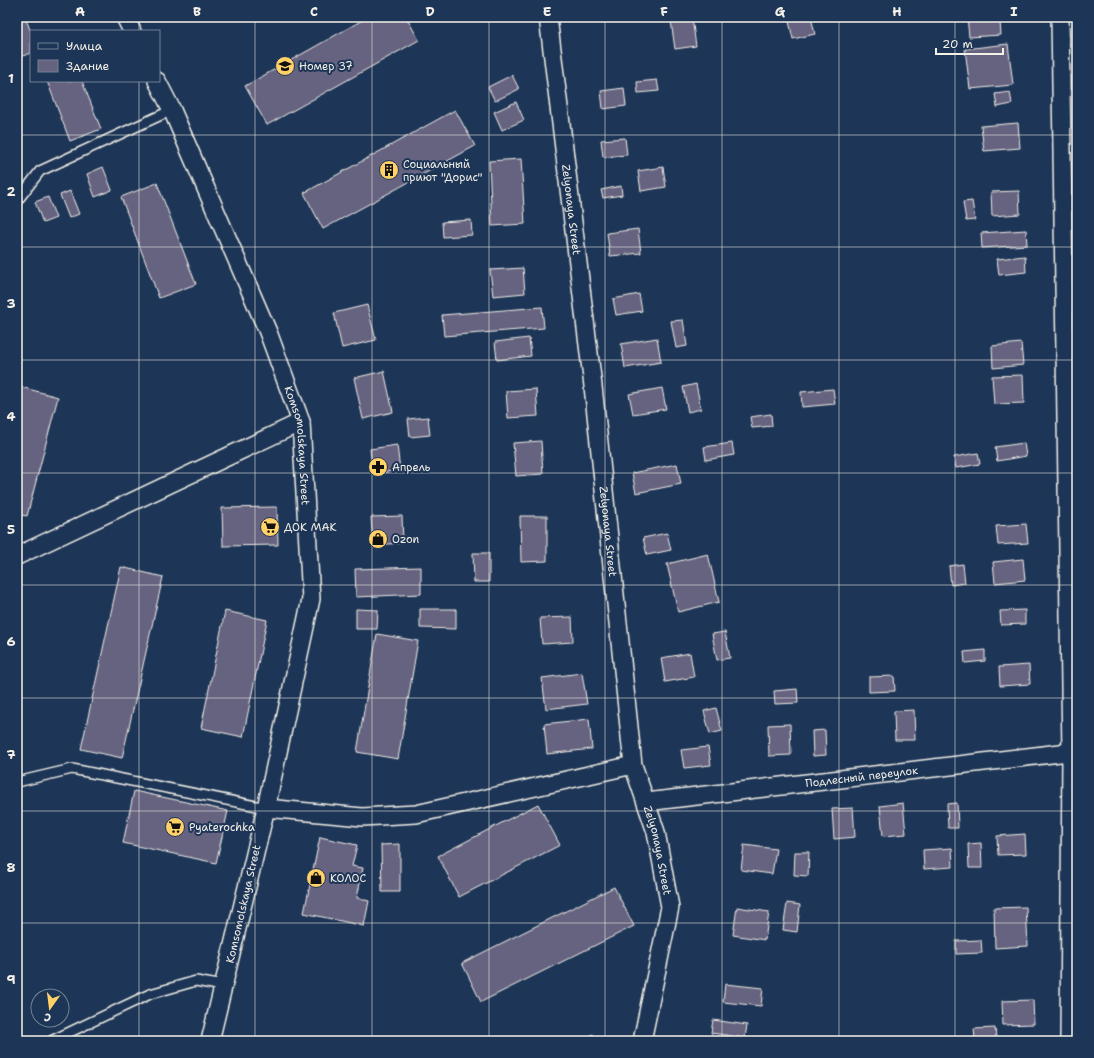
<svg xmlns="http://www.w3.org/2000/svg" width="1094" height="1058" font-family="'Shantell Sans',sans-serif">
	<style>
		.building { fill: #666381; stroke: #f4f1e8 }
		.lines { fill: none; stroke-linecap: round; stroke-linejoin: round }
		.lane-casing { stroke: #f4f1e8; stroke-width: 12 }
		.street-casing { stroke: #f4f1e8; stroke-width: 20 }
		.lane { stroke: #1d3557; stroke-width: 9 }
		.street { stroke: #1d3557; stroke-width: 17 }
		.grid { fill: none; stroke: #f4f1e8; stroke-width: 1; stroke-opacity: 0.55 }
		.labels { text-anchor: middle; stroke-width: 4; stroke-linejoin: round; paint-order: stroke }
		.poi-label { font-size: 11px; fill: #f4f1e8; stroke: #1d3557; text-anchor: start }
		.street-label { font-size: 11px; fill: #f4f1e8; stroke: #1d3557 }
		.neatline { fill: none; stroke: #f4f1e8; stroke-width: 1.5 }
		.grid-label { font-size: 13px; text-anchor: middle; font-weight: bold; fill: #f4f1e8 }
	</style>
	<rect width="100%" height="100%" fill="#1d3557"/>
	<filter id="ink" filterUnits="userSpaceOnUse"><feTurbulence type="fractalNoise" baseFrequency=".025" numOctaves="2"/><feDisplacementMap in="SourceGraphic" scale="8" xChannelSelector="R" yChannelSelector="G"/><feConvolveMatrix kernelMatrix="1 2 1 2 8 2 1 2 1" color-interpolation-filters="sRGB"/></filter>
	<g filter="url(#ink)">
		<g class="building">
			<polygon points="17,17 25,17 31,32 31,53 17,58"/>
			<polygon points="368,17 406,17 419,40 267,125 245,86"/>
			<polygon points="788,17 811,17 815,34 793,39"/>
			<polygon points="967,17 1019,17 1019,21 1000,22 1001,35 969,37"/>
			<polygon points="692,18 696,46 675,49 671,21"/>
			<polygon points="1008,44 1013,85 970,89 965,49"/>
			<polygon points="512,75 519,89 495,101 488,87"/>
			<polygon points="657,80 659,91 638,93 637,82"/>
			<polygon points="47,81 82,81 101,129 70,141"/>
			<polygon points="624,88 626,106 603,109 601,91"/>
			<polygon points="1010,92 1012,104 997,107 995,94"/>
			<polygon points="516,102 524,120 502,130 494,112"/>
			<polygon points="455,110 475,146 323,229 304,193"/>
			<polygon points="1018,123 1020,148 984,151 981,126"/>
			<polygon points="625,138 627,155 603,157 601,140"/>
			<polygon points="521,159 525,224 492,226 489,161"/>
			<polygon points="103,167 112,190 95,197 87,174"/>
			<polygon points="663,167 666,187 641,191 638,171"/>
			<polygon points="157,183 196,284 159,298 121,197"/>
			<polygon points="621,186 622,195 603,198 601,190"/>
			<polygon points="70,191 79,214 69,218 60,195"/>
			<polygon points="1019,191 1020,214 992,216 991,192"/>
			<polygon points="48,197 56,218 43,223 35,202"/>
			<polygon points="972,201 975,220 966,221 963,202"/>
			<polygon points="471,220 472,235 443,237 442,222"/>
			<polygon points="638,229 641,253 610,256 607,233"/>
			<polygon points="1026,230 1027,245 982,248 981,233"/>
			<polygon points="1025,256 1026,272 999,275 997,259"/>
			<polygon points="523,268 525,293 493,296 490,270"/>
			<polygon points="639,294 642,311 616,315 613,299"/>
			<polygon points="367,305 376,340 342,348 334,313"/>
			<polygon points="542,307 544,328 444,336 442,315"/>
			<polygon points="683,320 687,346 676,348 671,321"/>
			<polygon points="529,338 531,356 497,360 495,342"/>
			<polygon points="657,338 661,362 625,368 621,344"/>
			<polygon points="1021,343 1023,365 993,368 992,346"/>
			<polygon points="384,371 393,412 363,419 354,378"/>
			<polygon points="1023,375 1024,403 994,404 992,376"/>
			<polygon points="696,384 701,409 688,412 683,387"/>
			<polygon points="17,386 58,397 27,516 17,514"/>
			<polygon points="662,388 666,409 633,414 629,394"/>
			<polygon points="536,389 538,416 508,418 506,391"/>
			<polygon points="833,389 835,404 802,407 801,392"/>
			<polygon points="771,414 772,426 752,428 750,417"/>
			<polygon points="428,417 430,435 410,437 408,419"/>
			<polygon points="541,441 543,474 516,476 513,443"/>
			<polygon points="732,443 734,455 706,460 704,447"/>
			<polygon points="1024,443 1026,456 997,461 995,447"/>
			<polygon points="397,445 400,470 373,474 370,449"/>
			<polygon points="978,453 980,464 956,468 954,457"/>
			<polygon points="677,464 681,484 636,493 632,473"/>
			<polygon points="277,507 278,545 223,546 222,508"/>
			<polygon points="402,516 403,543 373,545 371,517"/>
			<polygon points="520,516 547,516 547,561 521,562"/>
			<polygon points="1026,524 1028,543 998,545 996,526"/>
			<polygon points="667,533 671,550 647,555 643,538"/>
			<polygon points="473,553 489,553 489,582 474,582"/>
			<polygon points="708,554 719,602 678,612 667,564"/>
			<polygon points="1023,559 1025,580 995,583 993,562"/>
			<polygon points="963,564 965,583 951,585 949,566"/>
			<polygon points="121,567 163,577 122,758 81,749"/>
			<polygon points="421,567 421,594 356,597 355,569"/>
			<polygon points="356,609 378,610 377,629 356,629"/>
			<polygon points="420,609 456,609 456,629 420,628"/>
			<polygon points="1025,610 1025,624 1001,625 1000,611"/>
			<polygon points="225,611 267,620 243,737 201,728"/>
			<polygon points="572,617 573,642 542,644 540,618"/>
			<polygon points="725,632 730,658 717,660 712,634"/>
			<polygon points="377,634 418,641 398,759 357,752"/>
			<polygon points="985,650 985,661 965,663 964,652"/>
			<polygon points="690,653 694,677 665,682 661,658"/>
			<polygon points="1029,665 1030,684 1000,686 999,667"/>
			<polygon points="582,673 587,704 546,709 542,678"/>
			<polygon points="894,676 895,691 869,692 869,677"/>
			<polygon points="797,689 798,703 775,704 774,691"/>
			<polygon points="716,708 722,731 710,734 704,711"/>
			<polygon points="914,710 915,740 895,740 894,711"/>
			<polygon points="589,719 592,749 547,754 544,724"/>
			<polygon points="790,724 791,755 769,756 768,725"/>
			<polygon points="825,730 826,755 813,756 812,731"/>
			<polygon points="708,747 711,765 684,768 681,750"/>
			<polygon points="134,791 228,811 216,863 123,843"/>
			<polygon points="903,803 906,834 883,836 880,806"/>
			<polygon points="957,803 958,828 948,828 947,804"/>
			<polygon points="538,804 560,845 459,897 438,856"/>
			<polygon points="853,808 855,837 834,839 832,809"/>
			<polygon points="1025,834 1026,854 998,855 997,836"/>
			<polygon points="320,837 357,845 352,866 363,868 357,898 369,901 364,926 304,913"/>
			<polygon points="981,843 982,868 969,868 968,844"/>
			<polygon points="400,844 400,892 382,892 381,845"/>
			<polygon points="744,845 776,849 772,874 741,870"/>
			<polygon points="952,848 953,867 924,869 923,850"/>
			<polygon points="795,852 809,852 808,876 794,875"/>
			<polygon points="614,887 634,926 481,1002 462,963"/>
			<polygon points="787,903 800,905 797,932 783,930"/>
			<polygon points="737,907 769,912 765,940 733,935"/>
			<polygon points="1026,907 1028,946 995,948 994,908"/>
			<polygon points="981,940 982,953 956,954 956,941"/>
			<polygon points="725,984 763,988 761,1006 723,1002"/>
			<polygon points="1033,1000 1034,1024 1003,1025 1002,1001"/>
			<polygon points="713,1020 747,1025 745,1038 711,1033"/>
			<polygon points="995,1028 996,1038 975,1039 974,1029"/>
			<polygon points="593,1034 596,1041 581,1041"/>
		</g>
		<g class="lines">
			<g class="lane-casing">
				<g id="lane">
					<polyline points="17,201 40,171 172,110"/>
					<polyline points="17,782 72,769 266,808"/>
					<polyline points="51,1041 150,994 196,981 223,986"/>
				</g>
			</g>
			<g class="street-casing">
				<g id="street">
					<polyline points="125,17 132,31"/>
					<path id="s1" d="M 548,17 L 593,386 L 633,765 L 656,832 L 670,907 L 642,1041"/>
					<polyline points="1060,17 1071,752 1069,1041"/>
					<path id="s2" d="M 157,81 L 172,110 L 268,332 L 301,422 L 311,599 L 266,808 L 210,1041"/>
					<polyline points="17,556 301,422"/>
					<path id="s3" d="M 646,802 L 1077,751"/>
					<polyline points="266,808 362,817 416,814 633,765"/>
				</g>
			</g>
			<use href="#lane" class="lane"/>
			<use href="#street" class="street"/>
		</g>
	</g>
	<path class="grid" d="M 139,17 L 139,31M 255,17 L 255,1041M 372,17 L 372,1041M 489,17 L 489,1041M 605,17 L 605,1041M 722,17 L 722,1041M 839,17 L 839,1041M 955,17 L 955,1041M 139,81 L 139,1041M 17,135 L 1077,135M 17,247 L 1077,247M 17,360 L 1077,360M 17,473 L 1077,473M 17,585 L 1077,585M 17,698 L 1077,698M 17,811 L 1077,811M 17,923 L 1077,923"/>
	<defs>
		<g id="school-disc" transform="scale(1)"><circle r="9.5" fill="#ffd166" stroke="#1d3557"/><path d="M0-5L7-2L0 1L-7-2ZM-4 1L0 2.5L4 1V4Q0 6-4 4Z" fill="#111"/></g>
		<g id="building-disc" transform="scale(1)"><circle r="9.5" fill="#ffd166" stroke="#1d3557"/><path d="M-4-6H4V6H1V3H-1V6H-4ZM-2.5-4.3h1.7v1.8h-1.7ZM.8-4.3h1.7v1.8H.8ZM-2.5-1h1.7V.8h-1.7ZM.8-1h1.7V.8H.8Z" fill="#111"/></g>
		<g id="pharmacy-disc" transform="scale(1)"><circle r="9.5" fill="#ffd166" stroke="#1d3557"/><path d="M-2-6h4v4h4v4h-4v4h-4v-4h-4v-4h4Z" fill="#111"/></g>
		<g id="supermarket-disc" transform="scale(1)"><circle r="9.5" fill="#ffd166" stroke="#1d3557"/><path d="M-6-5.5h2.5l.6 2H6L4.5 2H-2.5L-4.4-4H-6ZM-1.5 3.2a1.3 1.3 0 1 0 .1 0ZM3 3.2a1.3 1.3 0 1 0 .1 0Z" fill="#111"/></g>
		<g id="shop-disc" transform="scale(1)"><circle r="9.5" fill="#ffd166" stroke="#1d3557"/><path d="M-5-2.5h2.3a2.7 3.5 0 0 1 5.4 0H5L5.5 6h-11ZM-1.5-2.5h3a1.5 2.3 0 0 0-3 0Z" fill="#111"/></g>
	</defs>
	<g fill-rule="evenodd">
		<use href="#school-disc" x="285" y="66"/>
		<use href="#building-disc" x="389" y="170"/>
		<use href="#pharmacy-disc" x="378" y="467"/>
		<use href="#supermarket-disc" x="270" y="527"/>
		<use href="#shop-disc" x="378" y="539"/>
		<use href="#supermarket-disc" x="175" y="827"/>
		<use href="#shop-disc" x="316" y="878"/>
	</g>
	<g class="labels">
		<g class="poi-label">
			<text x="299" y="70">Номер 37</text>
			<text x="403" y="168">Социальный<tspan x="403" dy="13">приют "Дорис"</tspan></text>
			<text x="392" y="471">Апрель</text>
			<text x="284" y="531">ДОК МАК</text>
			<text x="392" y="543">Ozon</text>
			<text x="189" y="831">Pyaterochka</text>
			<text x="330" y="882">КОЛОС</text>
		</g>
		<g class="street-label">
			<text dy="4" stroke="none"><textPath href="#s1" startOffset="194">Zelyonaya Street</textPath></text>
			<text dy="4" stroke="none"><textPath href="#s2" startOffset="393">Komsomolskaya Street</textPath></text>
			<text dy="4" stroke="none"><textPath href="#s1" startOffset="518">Zelyonaya Street</textPath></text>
			<text dy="4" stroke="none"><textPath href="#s3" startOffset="217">Подлесный переулок</textPath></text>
			<text dy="4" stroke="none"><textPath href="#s1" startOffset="842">Zelyonaya Street</textPath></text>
			<text transform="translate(243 904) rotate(-77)" y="4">Komsomolskaya Street</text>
		</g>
	</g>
	<rect width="1094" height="1058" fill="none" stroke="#1d3557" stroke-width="44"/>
	<rect x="30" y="30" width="130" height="52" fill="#1d3557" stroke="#738091"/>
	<rect x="38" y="43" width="20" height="6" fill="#1d3557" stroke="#738091"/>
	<text x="66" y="50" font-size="12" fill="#f4f1e8">Улица</text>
	<rect x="38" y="60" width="20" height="12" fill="#666381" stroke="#738091"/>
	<text x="66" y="70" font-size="12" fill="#f4f1e8">Здание</text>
	<g transform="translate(50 1008) rotate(194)"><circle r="19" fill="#1d3557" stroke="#738091"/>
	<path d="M0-3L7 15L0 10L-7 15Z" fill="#ffd166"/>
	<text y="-6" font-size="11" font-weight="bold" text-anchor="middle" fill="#f4f1e8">С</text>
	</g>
	<path d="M936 48v6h67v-6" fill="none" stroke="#f4f1e8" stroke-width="2"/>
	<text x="942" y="48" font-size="12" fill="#f4f1e8" stroke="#1d3557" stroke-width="3" paint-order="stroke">20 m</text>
	<rect x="22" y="22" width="1050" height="1014" class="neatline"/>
	<g class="grid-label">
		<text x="80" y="16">A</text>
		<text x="197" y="16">B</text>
		<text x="314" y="16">C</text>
		<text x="430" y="16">D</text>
		<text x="547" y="16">E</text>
		<text x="664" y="16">F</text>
		<text x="780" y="16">G</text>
		<text x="897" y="16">H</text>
		<text x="1014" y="16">I</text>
		<text x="11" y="83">1</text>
		<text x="11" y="196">2</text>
		<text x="11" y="308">3</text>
		<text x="11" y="421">4</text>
		<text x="11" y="534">5</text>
		<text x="11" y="646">6</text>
		<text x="11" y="759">7</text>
		<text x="11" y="872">8</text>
		<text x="11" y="984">9</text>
	</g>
</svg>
